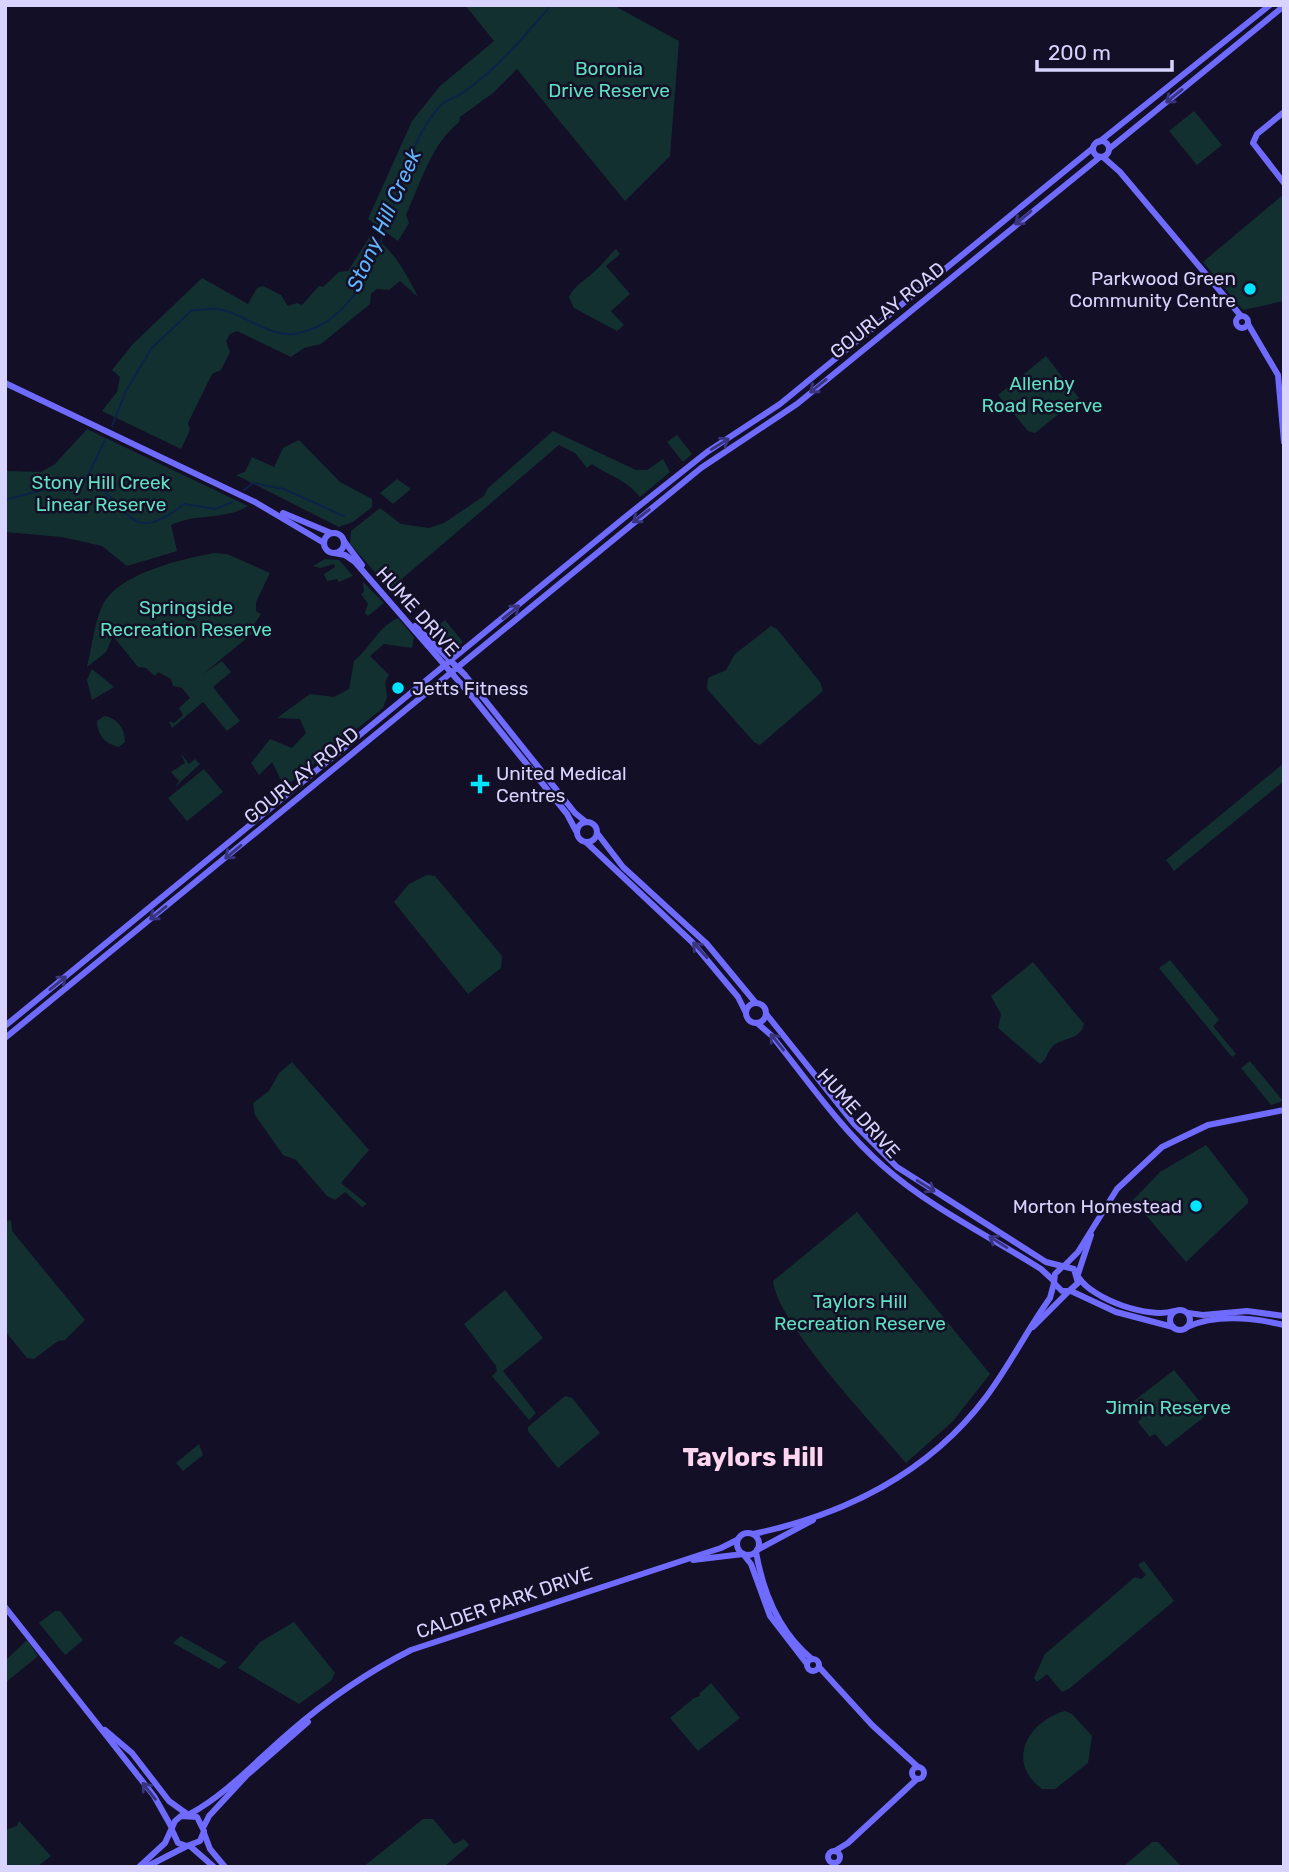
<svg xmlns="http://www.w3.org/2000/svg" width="1289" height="1872" font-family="Rubik,sans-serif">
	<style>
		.green { fill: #12302f }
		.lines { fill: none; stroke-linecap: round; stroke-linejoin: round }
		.stream { stroke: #0c2248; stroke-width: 2 }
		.secondary { stroke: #6f6bff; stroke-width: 6 }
		.oneway { stroke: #38347d }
		.poi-dot { fill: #00e5ff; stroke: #130f26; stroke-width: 2.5 }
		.labels { text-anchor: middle; stroke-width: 5; stroke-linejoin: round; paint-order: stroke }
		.park-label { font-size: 19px; fill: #5fe0c0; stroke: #130f26 }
		.poi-label { font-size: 19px; fill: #d9d4ff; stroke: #130f26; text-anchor: end }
		.street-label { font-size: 19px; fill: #d9d4ff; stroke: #130f26 }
		.water-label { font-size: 21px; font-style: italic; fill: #62b6ff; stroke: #130f26 }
		.district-label { font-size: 26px; font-weight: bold; fill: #ffd6f0; stroke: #130f26 }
	</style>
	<rect width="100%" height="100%" fill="#130f26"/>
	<g class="green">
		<path d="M 465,5 L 613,5 L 679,41 L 670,156 L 625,201 L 517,69 L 493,93 L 460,117 L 459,122 C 431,145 421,182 406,215 L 409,223 L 398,241 L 368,219 L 412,121 L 440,86 L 494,41 Z"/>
		<polygon points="1194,111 1222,145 1197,165 1169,131"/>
		<polygon points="1284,194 1284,301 1243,310 1203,262"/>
		<path d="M 370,236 L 374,236 C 395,253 406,273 418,297 L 400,281 L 389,290 L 377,289 L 371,294 L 370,304 L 321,344 L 304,348 L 291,357 L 237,331 L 230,334 L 226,341 L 230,352 L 221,370 L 212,374 L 188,423 L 190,430 L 181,449 L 102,411 L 117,392 L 120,377 L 112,370 L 133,344 L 202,278 L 248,304 L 257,288 L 263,286 L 281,295 L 288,306 L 297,303 L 302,305 L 319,286 L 323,287 L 339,272 L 348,271 Z"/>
		<path d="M 616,249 L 620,254 L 606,266 L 630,294 L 611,311 L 624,325 L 617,331 L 574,308 L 569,297 C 575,284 588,279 597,269 C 604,263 608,256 616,249 Z"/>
		<polygon points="1046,356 1079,398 1035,433 1028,431 998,395"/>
		<path d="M 87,429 L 248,506 C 224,521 199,512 171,525 L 177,551 L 127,566 L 102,546 L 62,537 L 5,532 L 5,471 L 41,472 L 55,464 Z"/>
		<path d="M 553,431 L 636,470 L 647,470 L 663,459 L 670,472 L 640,497 C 623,477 612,478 592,464 L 587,468 L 575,453 L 559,445 L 390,589 L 350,544 L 351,531 L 380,508 L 401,524 L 429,528 L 444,523 L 484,496 L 488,488 Z"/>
		<polygon points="677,435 692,454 683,462 667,442"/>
		<polygon points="299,440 340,482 372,499 372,507 353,522 339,527 236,475 245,472 252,457 274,467 283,448"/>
		<polygon points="397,479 411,489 393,504 380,493"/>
		<path d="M 214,553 L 227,554 L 270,573 L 256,602 L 256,611 L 261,614 L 250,631 L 253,633 L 203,674 L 222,661 L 231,672 L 213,687 L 240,721 L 227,731 L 203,702 L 172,728 L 169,721 L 174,723 L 183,715 L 179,708 L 190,698 L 182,688 L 173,686 L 171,679 L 158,672 L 155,676 L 146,668 L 138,667 L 113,636 L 106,652 L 87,667 C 92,647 94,623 103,604 C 120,573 182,559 214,553 Z"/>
		<polygon points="325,559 339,560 353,576 339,582 337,579 327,581 324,574 335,567 334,564 320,568 313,566"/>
		<polygon points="363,582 384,603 368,616 365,613 368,604 361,594 364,592"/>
		<path d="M 398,618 L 414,637 L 412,648 L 384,644 L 370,656 L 389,675 L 385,682 L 387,697 L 383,708 L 275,795 L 282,782 L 272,762 L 259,775 L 251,763 L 270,739 L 292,748 L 306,733 L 300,719 L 277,718 L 310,694 L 334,697 L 349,689 L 354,661 C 371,647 378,627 398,618 Z"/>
		<polygon points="445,620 463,642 455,649 435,628"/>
		<polygon points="771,626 777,629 820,682 823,691 760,745 754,742 707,689 708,678 726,670 735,654"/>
		<polygon points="92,669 114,687 92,700 87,680"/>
		<path d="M 104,716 C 117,718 125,728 125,742 L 119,747 C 105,744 97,735 97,721 Z"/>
		<polygon points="181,754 189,764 195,759 200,764 175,787 179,781 171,772 185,763"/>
		<polygon points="1284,763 1284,781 1174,871 1166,860"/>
		<polygon points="204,769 223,792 187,821 168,798"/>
		<polygon points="427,875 435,876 502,956 501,968 468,994 394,902 409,884"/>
		<polygon points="1170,960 1219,1020 1213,1026 1236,1054 1232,1057 1159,968"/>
		<path d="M 1033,962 L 1084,1024 C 1080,1041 1063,1037 1053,1046 C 1047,1051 1048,1059 1040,1064 L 998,1028 L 1001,1014 L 991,996 Z"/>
		<polygon points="1250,1061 1283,1101 1271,1105 1241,1068"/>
		<polygon points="292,1062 369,1150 341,1183 367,1204 362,1207 345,1192 335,1200 327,1196 296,1160 283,1155 255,1115 253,1103 269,1091 279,1073"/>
		<polygon points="1206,1145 1248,1199 1248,1203 1186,1262 1133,1200 1160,1172"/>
		<path d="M 857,1212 L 990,1374 L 953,1421 L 906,1463 C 875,1426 777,1323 773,1281 Z"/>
		<polygon points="11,1220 12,1231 85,1320 65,1340 58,1341 34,1359 27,1358 5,1331 5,1221"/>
		<polygon points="505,1290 543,1338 503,1371 536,1413 529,1420 492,1376 497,1371 496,1366 464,1324"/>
		<polygon points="1174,1370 1209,1413 1166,1447 1155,1434 1150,1437 1138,1422 1142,1418 1130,1404"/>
		<polygon points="565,1396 572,1398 600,1433 558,1468 528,1431 528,1427"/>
		<polygon points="199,1444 203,1455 183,1471 176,1463"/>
		<polygon points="1144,1561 1174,1601 1070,1688 1062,1692 1047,1674 1037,1682 1034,1678 1045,1654 1135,1577 1141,1579 1146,1575 1138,1565"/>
		<polygon points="55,1611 60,1611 83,1640 65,1655 39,1623"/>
		<polygon points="294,1622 335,1673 331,1681 299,1704 238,1668 260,1642"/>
		<polygon points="181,1636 227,1662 219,1669 173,1643"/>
		<polygon points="27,1640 38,1656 5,1683 5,1661"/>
		<polygon points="711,1683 740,1718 698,1751 670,1718 694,1698 700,1696 699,1694"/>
		<path d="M 1065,1711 L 1072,1714 L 1092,1736 L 1088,1763 L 1055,1789 L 1042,1789 C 1005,1762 1028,1721 1065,1711 Z"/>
		<polygon points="423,1819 433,1819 454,1844 464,1839 469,1845 444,1867 363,1867"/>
		<polygon points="19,1821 51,1856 37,1867 5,1867 5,1830 17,1826"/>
		<polygon points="1152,1842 1158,1842 1182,1867 1123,1867"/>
	</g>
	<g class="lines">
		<g class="stream">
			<path d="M 112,426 L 126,391 L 151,349 L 192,310 C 200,310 210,308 219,309 C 246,314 271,340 299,333 C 393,311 384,165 441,105 C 447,99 457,97 464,92 C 497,69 525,36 551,5"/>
			<path d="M 87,478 C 130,504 128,549 184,504 L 216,509 L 232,502"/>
			<polyline points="244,490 253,483 284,489 344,516"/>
			<polyline points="5,500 87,478 105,440"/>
		</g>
		<g class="secondary">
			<polyline points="1284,112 1257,134 1253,143 1284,183"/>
			<circle cx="1101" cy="149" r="8"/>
			<polyline points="1099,142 1270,5"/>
			<polyline points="1109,149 1284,6"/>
			<polyline points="1103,157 1120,172 1241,316"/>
			<circle cx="1242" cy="322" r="6"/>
			<polyline points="1248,324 1278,375 1284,442"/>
			<polyline points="5,383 255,502 324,543"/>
			<polyline points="283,513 331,533"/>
			<circle cx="334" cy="543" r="10"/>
			<polyline points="344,541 362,565"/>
			<polyline points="334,553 345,555 355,562 475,700 567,814 576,831"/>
			<polyline points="415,626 465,675 575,813 586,822"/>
			<circle cx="587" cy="832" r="10"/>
			<polyline points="597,833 623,867 707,944 755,1002"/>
			<polyline points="587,843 692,942 738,997 746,1013"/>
			<circle cx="756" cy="1013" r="10"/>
			<polyline points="767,1015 854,1124 897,1167 1046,1262 1074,1269 1078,1283 1069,1291 1062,1291 1054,1283 1055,1274 1062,1267"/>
			<path d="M 757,1023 L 772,1036 C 807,1080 841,1129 883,1166 C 929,1207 989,1236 1041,1269 L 1054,1281"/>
			<polyline points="5,1026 624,518 707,452 780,404 1093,148"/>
			<polyline points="5,1038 701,468 797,404 1100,157"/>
			<polyline points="1064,1266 1078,1252 1117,1189 1162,1147 1208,1125 1284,1110"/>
			<polyline points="1078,1274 1091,1235"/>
			<path d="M 1079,1278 C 1094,1300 1149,1319 1174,1311"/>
			<polyline points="1071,1291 1116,1312 1173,1327"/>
			<circle cx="1180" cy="1320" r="10"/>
			<polyline points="1188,1313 1203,1315 1247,1311 1284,1316"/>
			<polyline points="1033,1327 1069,1291"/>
			<path d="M 1187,1327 C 1216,1314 1254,1318 1284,1325"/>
			<circle cx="748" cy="1544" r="11"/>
			<path d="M 753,1534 C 844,1515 929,1473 986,1397 C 1010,1365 1027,1330 1050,1298 L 1054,1283"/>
			<polyline points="757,1550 813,1520"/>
			<path d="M 756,1552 C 763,1592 779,1632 812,1659"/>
			<polyline points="743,1554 751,1564 770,1616 807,1664"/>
			<polyline points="693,1560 743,1554"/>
			<polyline points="5,1607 154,1796 172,1828"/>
			<circle cx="813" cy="1665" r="6"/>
			<polyline points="819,1667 872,1725 918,1767"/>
			<polyline points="105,1730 132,1753 169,1801 187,1814"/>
			<circle cx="918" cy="1773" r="6"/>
			<path d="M 190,1814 C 228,1793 257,1760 290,1732 C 327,1700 368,1672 411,1650 L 721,1548 L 737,1540"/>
			<polyline points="204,1826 209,1816 247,1775 308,1722"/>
			<polyline points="204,1833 210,1849 225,1867"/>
			<polyline points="190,1846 214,1867"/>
			<circle cx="834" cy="1857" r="6"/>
			<polyline points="835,1851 848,1843 917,1779"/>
			<polyline points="139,1867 165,1843 175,1821 181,1816 197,1817 204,1831 200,1841 187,1846 178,1843 172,1830"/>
			<polyline points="146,1867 187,1846"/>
		</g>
	</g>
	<defs><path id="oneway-shaft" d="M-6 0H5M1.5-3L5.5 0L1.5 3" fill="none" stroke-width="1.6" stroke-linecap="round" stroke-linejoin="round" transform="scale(1.75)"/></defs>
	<g class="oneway">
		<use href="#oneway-shaft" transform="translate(1174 96) rotate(141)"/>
		<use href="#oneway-shaft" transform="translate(1023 218) rotate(140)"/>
		<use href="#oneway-shaft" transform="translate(818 386) rotate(141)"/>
		<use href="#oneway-shaft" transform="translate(720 444) rotate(-32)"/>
		<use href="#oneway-shaft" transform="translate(641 516) rotate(142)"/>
		<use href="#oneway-shaft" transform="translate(511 612) rotate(-39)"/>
		<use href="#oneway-shaft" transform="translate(233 852) rotate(140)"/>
		<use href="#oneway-shaft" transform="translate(158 913) rotate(141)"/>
		<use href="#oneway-shaft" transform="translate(700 950) rotate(-132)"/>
		<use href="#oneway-shaft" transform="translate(58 983) rotate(-39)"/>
		<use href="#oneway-shaft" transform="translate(777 1042) rotate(-129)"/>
		<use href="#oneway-shaft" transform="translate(926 1186) rotate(32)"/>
		<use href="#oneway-shaft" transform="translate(998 1242) rotate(-148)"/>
		<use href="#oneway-shaft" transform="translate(149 1791) rotate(-128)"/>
	</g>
	<g class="poi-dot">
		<circle cx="1250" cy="289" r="7"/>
		<circle cx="398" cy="688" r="7"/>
		<path d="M476.5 773.5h7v7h7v7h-7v7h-7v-7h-7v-7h7z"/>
		<circle cx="1196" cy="1206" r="7"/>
	</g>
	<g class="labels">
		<g class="park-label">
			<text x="609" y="75">Boronia<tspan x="609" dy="22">Drive Reserve</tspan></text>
			<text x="1042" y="390">Allenby<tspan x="1042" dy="22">Road Reserve</tspan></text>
			<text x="101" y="489">Stony Hill Creek<tspan x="101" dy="22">Linear Reserve</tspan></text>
			<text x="186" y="614">Springside<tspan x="186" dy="22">Recreation Reserve</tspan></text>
			<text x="860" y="1308">Taylors Hill<tspan x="860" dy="22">Recreation Reserve</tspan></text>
			<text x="1168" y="1414">Jimin Reserve</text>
		</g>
		<g class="poi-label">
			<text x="1236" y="285">Parkwood Green<tspan x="1236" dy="22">Community Centre</tspan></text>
			<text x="412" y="695" text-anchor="start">Jetts Fitness</text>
			<text x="496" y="780" text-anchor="start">United Medical<tspan x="496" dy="22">Centres</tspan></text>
			<text x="1182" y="1213">Morton Homestead</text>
		</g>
		<g class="street-label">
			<text transform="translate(887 310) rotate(-39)" y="7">GOURLAY ROAD</text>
			<text transform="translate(418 611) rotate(48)" y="7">HUME DRIVE</text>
			<text transform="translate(301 775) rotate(-39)" y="7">GOURLAY ROAD</text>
			<text transform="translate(859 1113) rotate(48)" y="7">HUME DRIVE</text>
			<text transform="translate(504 1602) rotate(-19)" y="7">CALDER PARK DRIVE</text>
		</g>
		<g class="water-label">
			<text transform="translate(384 220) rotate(-66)" y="7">Stony Hill Creek</text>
		</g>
		<g class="district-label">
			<text x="753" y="1466">Taylors Hill</text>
		</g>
	</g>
	<rect width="1289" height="1872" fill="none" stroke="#d9d4ff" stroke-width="14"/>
	<path d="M1037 60v10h135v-10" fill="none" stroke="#d9d4ff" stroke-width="3.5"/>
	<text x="1048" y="60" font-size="21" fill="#d9d4ff" stroke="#130f26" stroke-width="5" paint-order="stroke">200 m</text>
</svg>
